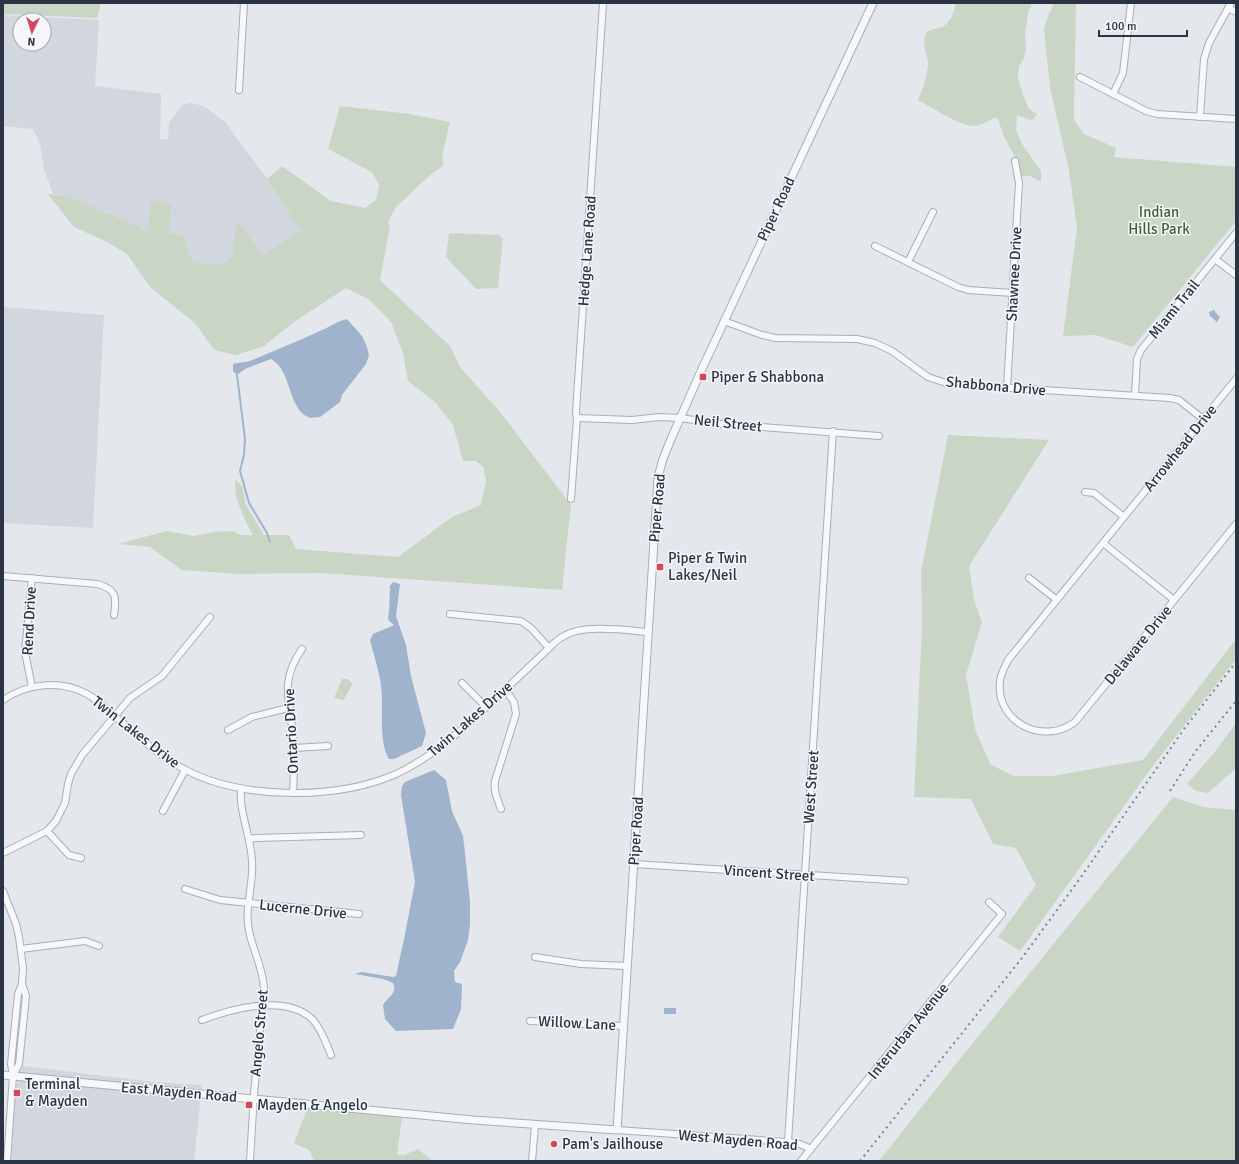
<svg xmlns="http://www.w3.org/2000/svg" width="1239" height="1164" font-family="Signika,sans-serif">
	<style>
		.built { fill: #d2d6de; fill-rule: evenodd }
		.green { fill: #c9d6c5 }
		.water { fill: #9fb4cc }
		.lines { fill: none; stroke-linecap: round; stroke-linejoin: round }
		.stream { stroke: #9fb4cc; stroke-width: 2 }
		.minor-casing { stroke: #a9aeb7; stroke-width: 8 }
		.tertiary-casing { stroke: #a9aeb7; stroke-width: 9 }
		.minor { stroke: #f7f8fa; stroke-width: 6 }
		.tertiary { stroke: #f7f8fa; stroke-width: 7 }
		.rail { stroke: #7d8696; stroke-width: 2; stroke-dasharray: 2 4; stroke-linecap: butt }
		.poi-dot { fill: #d1495b; stroke: #f4f6f9; stroke-width: 1.5 }
		.labels { text-anchor: middle; stroke-width: 3; stroke-linejoin: round; paint-order: stroke }
		.street-label { font-size: 15px; fill: #2b3445; stroke: #f4f6f9 }
		.park-label { font-size: 15px; fill: #3f6138; stroke: #f4f6f9 }
		.poi-label { font-size: 15px; fill: #2b3445; stroke: #f4f6f9; text-anchor: start }
	</style>
	<rect width="100%" height="100%" fill="#e4e7ec"/>
	<g class="built">
		<path d="M 3,15 L 99,20 L 95,86 L 161,94 L 160,139 L 168,139 L 169,123 L 182,105 L 191,103 L 204,106 L 225,122 L 267,179 L 300,231 L 263,255 L 237,220 L 232,256 L 223,264 L 209,264 L 194,262 L 188,253 L 185,236 L 149,233 L 140,227 L 67,196 L 53,194 L 44,169 L 40,144 L 33,129 L 3,126 ZM 20,20 L 44,20 L 44,44 L 20,44 Z"/>
		<polygon points="3,307 104,315 93,528 3,523"/>
		<polygon points="23,1066 153,1082 202,1085 194,1161 11,1161 16,1086"/>
	</g>
	<g class="green">
		<polygon points="3,3 101,3 97,18 3,14"/>
		<path d="M 956,3 L 1032,3 L 1028,13 L 1025,35 L 1026,50 L 1023,60 L 1019,66 L 1018,79 L 1024,97 L 1029,109 L 1037,114 L 1034,119 L 1030,120 L 1017,115 L 1016,130 L 1022,144 L 1041,171 L 1041,182 L 1030,176 L 1022,176 L 1017,160 L 1004,137 L 999,122 L 996,117 C 989,121 981,126 973,126 C 959,125 931,107 918,100 C 923,89 927,77 928,65 C 928,54 921,45 926,34 C 929,29 935,29 940,28 C 950,24 954,13 956,3 Z"/>
		<polygon points="1054,3 1076,3 1074,120 1084,134 1116,148 1114,157 1236,167 1236,221 1133,347 1095,335 1063,336 1077,228 1069,170 1050,88 1044,29 1047,19"/>
		<polygon points="340,106 410,114 450,122 442,157 444,165 429,176 396,207 388,222 390,226 380,280 450,346 460,367 501,413 571,505 562,590 321,573 239,574 182,570 150,547 118,544 167,531 194,536 214,532 233,531 240,535 253,535 244,518 236,497 235,480 242,486 246,505 264,535 289,535 296,549 398,557 452,517 481,505 486,481 483,466 475,461 463,461 453,425 436,403 408,381 403,353 391,322 368,299 346,288 294,322 264,346 236,355 214,350 195,323 150,287 127,254 107,242 74,227 48,194 67,196 140,227 148,232 151,200 171,205 169,234 185,236 188,253 194,262 209,264 223,264 232,256 237,220 263,255 300,231 267,179 282,166 331,201 365,208 376,200 379,185 372,172 328,149"/>
		<polygon points="449,233 499,235 503,239 498,288 476,289 446,257"/>
		<polygon points="948,435 1049,440 969,566 974,600 982,622 966,675 975,729 990,764 1013,776 1052,776 1143,760 1236,639 1236,659 1155,763 1020,951 998,937 1036,885 1016,848 993,844 971,799 914,797 922,625 921,572"/>
		<polygon points="342,679 347,679 352,683 352,685 344,700 334,698"/>
		<polygon points="1236,723 1236,768 1208,793 1196,791 1187,784 1214,753"/>
		<polygon points="1173,797 1203,807 1236,810 1236,1161 879,1161 955,1065"/>
		<polygon points="308,1107 402,1117 397,1154 404,1155 418,1149 433,1161 314,1161 309,1150 294,1143"/>
	</g>
	<g class="water">
		<polygon points="1215,310 1215,312 1220,317 1217,322 1210,316 1209,312"/>
		<path d="M 347,319 L 362,336 L 367,347 L 369,355 L 366,364 L 342,395 L 340,402 L 320,417 L 310,418 C 308,417 304,415 302,413 C 288,399 290,370 271,359 L 245,369 L 237,375 L 233,371 L 233,364 C 239,362 244,363 250,361 C 274,351 298,341 322,330 C 331,326 338,321 347,319 Z"/>
		<path d="M 393,582 L 400,584 L 396,616 L 406,645 L 411,676 L 426,733 L 422,746 L 394,759 L 389,759 C 378,741 384,707 381,686 C 379,670 374,656 370,640 L 373,634 L 394,625 L 389,621 L 388,617 L 389,612 L 390,586 Z"/>
		<path d="M 434,770 L 446,780 L 452,811 L 463,836 L 465,853 L 470,902 L 470,924 L 468,940 L 460,962 L 454,971 L 455,982 L 462,984 L 461,1009 L 453,1029 L 396,1031 L 385,1019 L 383,1005 C 387,997 398,994 393,983 L 383,979 L 355,974 L 362,972 L 393,977 L 396,976 L 404,939 L 415,882 L 401,795 L 402,786 L 405,782 Z"/>
		<rect x="664" y="1008" width="12" height="6"/>
	</g>
	<g class="lines">
		<polyline class="stream" points="237,375 245,439 244,455 240,471 249,503 267,533 270,542"/>
		<g class="minor-casing">
			<g id="minor">
				<polyline points="1228,8 1236,12"/>
				<polyline points="1080,77 1146,111 1157,114 1236,119"/>
				<polyline points="239,90 244,3"/>
				<polyline points="1113,94 1123,73 1131,3"/>
				<polyline points="1200,117 1204,59 1209,43 1231,3"/>
				<polyline points="875,246 958,287 968,290 1013,293"/>
				<polyline points="1215,259 1236,275"/>
				<polyline points="908,262 933,212"/>
				<polyline points="724,321 762,335 775,338 857,339 875,343 892,351 928,377 949,384 1170,398 1179,400 1203,419"/>
				<path d="M 1236,379 L 1008,660 C 1005,667 1001,673 1000,681 C 995,722 1043,746 1075,722 L 1236,524"/>
				<polyline points="1007,388 1019,183 1015,161"/>
				<polyline points="1135,395 1137,359 1141,350 1236,233"/>
				<polyline points="577,418 632,420 659,417 680,418 722,424 879,436"/>
				<polyline points="1085,492 1094,493 1124,517"/>
				<polyline points="571,499 577,418 576,412 603,3"/>
				<polyline points="1103,543 1174,600"/>
				<path d="M 3,576 L 97,584 C 116,589 117,596 114,615"/>
				<polyline points="1029,578 1057,600"/>
				<polyline points="450,614 521,621 531,628 549,648"/>
				<polyline points="462,683 486,707"/>
				<polyline points="32,687 25,652 32,578"/>
				<path d="M 3,700 C 28,683 60,680 87,694 C 98,700 107,709 117,718 C 138,736 159,756 184,769 C 241,800 337,800 396,774 C 428,759 454,737 480,713 C 503,692 526,670 549,648 C 553,644 558,639 564,636 C 583,624 625,630 648,632"/>
				<polyline points="228,730 252,717 288,708"/>
				<polyline points="294,748 328,746"/>
				<path d="M 241,789 C 239,813 251,836 252,861 C 254,884 244,907 249,931 C 253,951 263,967 264,989 L 254,1094 L 250,1161"/>
				<path d="M 293,793 C 294,773 295,754 293,734 C 289,700 280,680 302,649"/>
				<path d="M 501,809 C 498,800 493,791 495,781 L 516,714 L 514,702 L 505,689"/>
				<polyline points="163,811 185,770"/>
				<polyline points="47,831 69,855 81,858"/>
				<polyline points="249,839 256,838 361,835"/>
				<polyline points="3,853 47,831 56,821 65,803 68,784 71,774 82,755 130,698 162,676 210,617"/>
				<polyline points="634,864 905,881"/>
				<polyline points="185,889 220,900 359,914"/>
				<polyline points="3,891 16,924 19,937 23,968 22,984 26,996 19,1064 13,1076"/>
				<polyline points="21,949 85,941 99,946"/>
				<polyline points="535,957 581,964 627,966"/>
				<path d="M 202,1020 C 231,1009 287,993 313,1020 C 322,1030 326,1043 331,1055"/>
				<polyline points="530,1021 624,1026"/>
				<polyline points="617,1130 788,1142 800,1144 811,1149"/>
				<polyline points="788,1142 833,431"/>
				<polyline points="7,1161 13,1076 11,1064 18,994 22,984"/>
				<polyline points="532,1161 535,1125"/>
				<polyline points="801,1161 1002,914 989,902"/>
			</g>
		</g>
		<g class="tertiary-casing">
			<polyline id="tertiary" points="3,1075 473,1120 617,1130 652,573 658,477 663,459 671,439 701,371 873,3"/>
		</g>
		<use href="#minor" class="minor"/>
		<use href="#tertiary" class="tertiary"/>
		<g class="rail">
			<polyline points="1170,791 1195,752 1236,701"/>
			<polyline points="860,1161 1022,958 1081,877 1184,729 1236,662"/>
		</g>
	</g>
	<g class="poi-dot">
		<rect x="699" y="373" width="8" height="8" rx="2"/>
		<rect x="656" y="563" width="8" height="8" rx="2"/>
		<rect x="13" y="1089" width="8" height="8" rx="2"/>
		<rect x="245" y="1101" width="8" height="8" rx="2"/>
		<circle cx="554" cy="1144" r="4"/>
	</g>
	<g class="labels">
		<g class="street-label">
			<text transform="translate(776 209) rotate(-65)" y="5">Piper Road</text>
			<text transform="translate(587 251) rotate(-86)" y="5">Hedge Lane Road</text>
			<text transform="translate(1014 274) rotate(-87)" y="5">Shawnee Drive</text>
			<text transform="translate(1174 309) rotate(-51)" y="5">Miami Trail</text>
			<text transform="translate(996 386) rotate(5)" y="5">Shabbona Drive</text>
			<text transform="translate(728 423) rotate(6)" y="5">Neil Street</text>
			<text transform="translate(1180 448) rotate(-51)" y="5">Arrowhead Drive</text>
			<text transform="translate(657 508) rotate(-85)" y="5">Piper Road</text>
			<text transform="translate(29 621) rotate(-87)" y="5">Rend Drive</text>
			<text transform="translate(1138 645) rotate(-51)" y="5">Delaware Drive</text>
			<text transform="translate(470 719) rotate(-41)" y="5">Twin Lakes Drive</text>
			<text transform="translate(291 731) rotate(-93)" y="5">Ontario Drive</text>
			<text transform="translate(136 732) rotate(38)" y="5">Twin Lakes Drive</text>
			<text transform="translate(811 787) rotate(-86)" y="5">West Street</text>
			<text transform="translate(636 831) rotate(-86)" y="5">Piper Road</text>
			<text transform="translate(769 873) rotate(4)" y="5">Vincent Street</text>
			<text transform="translate(303 909) rotate(6)" y="5">Lucerne Drive</text>
			<text transform="translate(577 1023) rotate(3)" y="5">Willow Lane</text>
			<text transform="translate(908 1031) rotate(-51)" y="5">Interurban Avenue</text>
			<text transform="translate(259 1033) rotate(-85)" y="5">Angelo Street</text>
			<text transform="translate(179 1092) rotate(5)" y="5">East Mayden Road</text>
			<text transform="translate(738 1140) rotate(5)" y="5">West Mayden Road</text>
		</g>
		<g class="park-label">
			<text x="1159" y="217">Indian<tspan x="1159" dy="17">Hills Park</tspan></text>
		</g>
		<g class="poi-label">
			<text x="711" y="382">Piper &amp; Shabbona</text>
			<text x="668" y="563">Piper &amp; Twin<tspan x="668" dy="17">Lakes/Neil</tspan></text>
			<text x="25" y="1089">Terminal<tspan x="25" dy="17">&amp; Mayden</tspan></text>
			<text x="257" y="1110">Mayden &amp; Angelo</text>
			<text x="562" y="1149">Pam's Jailhouse</text>
		</g>
	</g>
	<rect width="1239" height="1164" fill="none" stroke="#2b3445" stroke-width="8"/>
	<g transform="translate(32 32) rotate(184)"><circle r="19" fill="#f4f6f9" stroke="#a4a8b1"/>
	<path d="M0-3L7 15L0 10L-7 15Z" fill="#d1495b"/>
	<text y="-6" font-size="11" font-weight="bold" text-anchor="middle" fill="#2b3445">N</text>
	</g>
	<path d="M1099 30v6h88v-6" fill="none" stroke="#2b3445" stroke-width="2"/>
	<text x="1105" y="30" font-size="12" fill="#2b3445" stroke="#f4f6f9" stroke-width="3" paint-order="stroke">100 m</text>
</svg>
